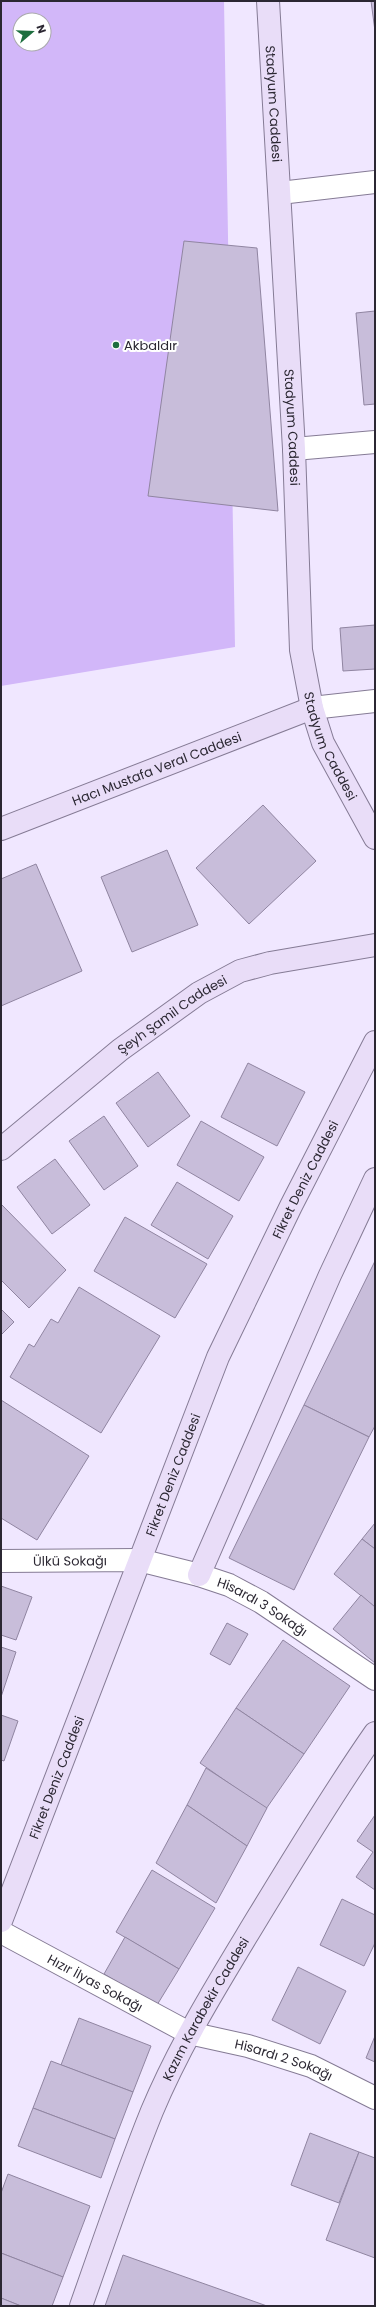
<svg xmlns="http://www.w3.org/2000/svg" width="376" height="2307" font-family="Poppins,sans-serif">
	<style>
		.green { fill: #d2b7f9; fill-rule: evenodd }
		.building { fill: #c8bdda; stroke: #9085a1 }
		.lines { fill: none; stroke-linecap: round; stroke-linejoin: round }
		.street-casing { stroke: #857b95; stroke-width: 24 }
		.secondary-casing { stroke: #857b95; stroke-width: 24 }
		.street { stroke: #fff; stroke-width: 22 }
		.secondary { stroke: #e9ddf8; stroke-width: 22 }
		.poi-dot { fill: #1d6e3e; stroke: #fff; stroke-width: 1.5 }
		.labels { text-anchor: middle; stroke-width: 4; stroke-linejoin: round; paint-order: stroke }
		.street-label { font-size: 13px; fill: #2b2732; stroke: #fff }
		.poi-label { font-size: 13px; fill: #2b2732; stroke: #fff; text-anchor: start }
	</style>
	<rect width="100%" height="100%" fill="#f0e7ff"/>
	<path class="green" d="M 1,1 L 224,1 L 235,647 L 1,686 ZM 20,20 L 44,20 L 44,44 L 20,44 Z"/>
	<g class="building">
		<polygon points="371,1 375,1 375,31"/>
		<polygon points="184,241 257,248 278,511 148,496"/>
		<polygon points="375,311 375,404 364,405 356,313"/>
		<polygon points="375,625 375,669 343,671 340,628"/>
		<polygon points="263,805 316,861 249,924 196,868"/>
		<polygon points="167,850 198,925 132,952 101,877"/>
		<polygon points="36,864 82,971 1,1006 1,879"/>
		<polygon points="248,1063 305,1092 277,1146 221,1117"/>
		<polygon points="158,1072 190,1116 148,1147 116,1103"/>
		<polygon points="104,1116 138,1166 104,1190 69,1141"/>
		<polygon points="201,1121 264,1157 239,1201 177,1165"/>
		<polygon points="55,1159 90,1205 52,1234 17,1187"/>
		<polygon points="177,1182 233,1216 208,1259 151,1225"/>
		<polygon points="1,1204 66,1270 29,1308 1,1280"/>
		<polygon points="125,1217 207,1264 175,1318 94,1271"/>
		<polygon points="375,1261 375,1426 369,1437 304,1405"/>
		<polygon points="79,1287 160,1336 101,1433 10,1377 29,1344 34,1347 51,1319 58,1323"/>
		<polygon points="1,1309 14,1322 1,1335"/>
		<polygon points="1,1400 89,1456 37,1540 1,1518"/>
		<polygon points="304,1405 369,1437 294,1590 229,1558"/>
		<polygon points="375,1523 375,1549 362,1539"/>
		<polygon points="362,1539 375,1549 375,1607 334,1574"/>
		<polygon points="1,1586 32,1597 16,1640 1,1635"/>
		<polygon points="361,1595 375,1607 375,1663 333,1629"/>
		<polygon points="227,1623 248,1634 230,1665 210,1654"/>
		<polygon points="283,1640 350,1686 304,1754 236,1708"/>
		<polygon points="1,1647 16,1652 1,1697"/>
		<polygon points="236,1708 304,1754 266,1809 200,1763"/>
		<polygon points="1,1715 18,1721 4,1761 1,1760"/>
		<polygon points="206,1768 267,1808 247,1846 187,1805"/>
		<polygon points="187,1805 247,1846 216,1903 156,1863"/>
		<polygon points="375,1815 375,1890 356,1877 373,1852 357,1841"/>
		<polygon points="152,1870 215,1908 179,1969 116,1932"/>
		<polygon points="342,1899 375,1915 375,1943 364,1966 320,1945"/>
		<polygon points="125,1937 179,1969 157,2005 104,1974"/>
		<polygon points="298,1967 346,1991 320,2044 272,2020"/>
		<polygon points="79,2018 151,2046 133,2092 61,2065"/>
		<polygon points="375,2036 375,2062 366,2058"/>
		<polygon points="51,2061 133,2092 115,2139 33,2108"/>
		<polygon points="33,2108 115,2139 101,2178 18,2146"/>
		<polygon points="310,2133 359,2152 339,2203 291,2185"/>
		<polygon points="359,2152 375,2158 375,2258 326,2240"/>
		<polygon points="8,2174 90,2206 63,2277 1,2253 1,2193"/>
		<polygon points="1,2253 63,2277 52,2306 21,2306 1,2298"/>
		<polygon points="123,2255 267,2306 105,2306"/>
		<polygon points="1,2298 21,2306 1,2306"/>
	</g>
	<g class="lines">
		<g class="street-casing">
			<g id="street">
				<polyline points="280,193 375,182"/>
				<polyline points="294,449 375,442"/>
				<polyline points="312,708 375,701"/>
				<path id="s1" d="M 1,1561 L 139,1560 L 199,1575 L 229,1585 L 261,1602 L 375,1679"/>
				<path id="s2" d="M 1,1932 L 189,2033 L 248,2046 L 311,2066 L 375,2098"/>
			</g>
		</g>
		<g class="secondary-casing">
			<g id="secondary">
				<path id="s3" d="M 268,1 L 294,449 L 301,650 L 312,708 L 323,743 L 375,838"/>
				<path id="s4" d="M 1,829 L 312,708"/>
				<path id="s5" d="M 1,1149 L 120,1050 L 199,993 L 240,971 L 270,963 L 375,945"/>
				<polyline points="199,1575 330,1275 375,1179"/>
				<path id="s6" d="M 1,1921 L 218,1357 L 291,1206 L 375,1042"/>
				<path id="s7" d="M 81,2306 C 104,2241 126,2175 152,2111 C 181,2042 220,1980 258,1917 C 296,1855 333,1793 375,1733"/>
			</g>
		</g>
		<use href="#street" class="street"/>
		<use href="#secondary" class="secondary"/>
	</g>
	<circle class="poi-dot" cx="116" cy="345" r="4"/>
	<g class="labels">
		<g class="street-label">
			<text dy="5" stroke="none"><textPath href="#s3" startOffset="103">Stadyum Caddesi</textPath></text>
			<text dy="5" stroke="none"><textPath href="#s3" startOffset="427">Stadyum Caddesi</textPath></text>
			<text dy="5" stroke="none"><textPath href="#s3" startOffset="751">Stadyum Caddesi</textPath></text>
			<text dy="5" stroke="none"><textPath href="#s4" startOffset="167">Hacı Mustafa Veral Caddesi</textPath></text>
			<text dy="5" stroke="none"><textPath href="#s5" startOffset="218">Şeyh Şamil Caddesi</textPath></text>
			<text dy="5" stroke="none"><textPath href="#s6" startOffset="802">Fikret Deniz Caddesi</textPath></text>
			<text dy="5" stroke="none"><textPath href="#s6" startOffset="478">Fikret Deniz Caddesi</textPath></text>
			<text dy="5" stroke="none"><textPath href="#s1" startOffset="69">Ülkü Sokağı</textPath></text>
			<text dy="5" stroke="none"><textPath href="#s1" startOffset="271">Hisardı 3 Sokağı</textPath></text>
			<text dy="5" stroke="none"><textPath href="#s6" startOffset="154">Fikret Deniz Caddesi</textPath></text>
			<text dy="5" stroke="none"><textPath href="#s2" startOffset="107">Hızır İlyas Sokağı</textPath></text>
			<text dy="5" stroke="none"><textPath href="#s7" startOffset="323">Kazım Karabekir Caddesi</textPath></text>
			<text dy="5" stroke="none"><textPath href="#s2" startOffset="312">Hisardı 2 Sokağı</textPath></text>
		</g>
		<g class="poi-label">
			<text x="124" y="350">Akbaldır</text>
		</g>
	</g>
	<rect width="376" height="2307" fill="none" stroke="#2b2732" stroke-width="4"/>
	<g transform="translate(32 32) rotate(71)"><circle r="19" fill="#ffffff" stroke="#aaa9ad"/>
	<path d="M0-3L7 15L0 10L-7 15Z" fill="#1d6e3e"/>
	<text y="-6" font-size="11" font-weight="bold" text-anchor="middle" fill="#2b2732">N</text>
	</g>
</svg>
